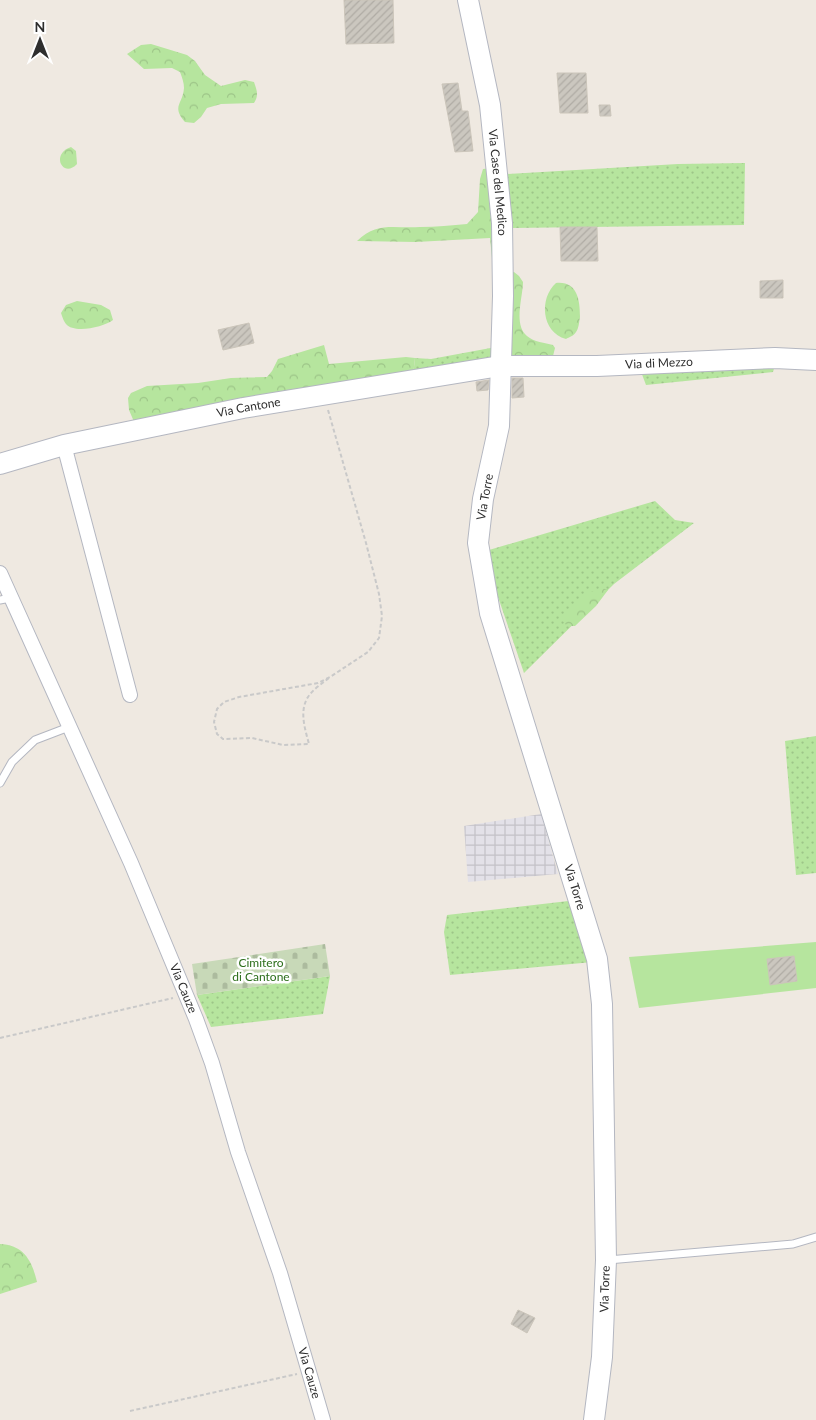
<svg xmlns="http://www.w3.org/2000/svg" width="816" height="1420" font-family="Lato,sans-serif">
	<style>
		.industrial { fill: url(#industrial-grid) }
		.grass { fill: url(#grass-dots) }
		.forest { fill: url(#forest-crowns) }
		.cemetery { fill: url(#cemetery-stones) }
		.garden { fill: #b6e59e }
		.building { fill: url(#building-hatch); stroke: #cbc5ba }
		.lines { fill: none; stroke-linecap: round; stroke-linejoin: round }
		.lane-casing { stroke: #b4b7c1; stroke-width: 9 }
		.street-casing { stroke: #b4b7c1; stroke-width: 16 }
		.secondary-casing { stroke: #b4b7c1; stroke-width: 22 }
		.path { stroke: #c9c9c9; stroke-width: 2; stroke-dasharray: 4 2.5; stroke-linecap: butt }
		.lane { stroke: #fff; stroke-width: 7 }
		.street { stroke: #fff; stroke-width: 14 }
		.secondary { stroke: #fff; stroke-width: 20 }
		.labels { text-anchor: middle; stroke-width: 5; stroke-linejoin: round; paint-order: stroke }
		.street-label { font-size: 12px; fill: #2e2e2e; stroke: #fff }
		.park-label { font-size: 12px; fill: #2c6e1b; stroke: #fff }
	</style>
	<defs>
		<pattern id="industrial-grid" width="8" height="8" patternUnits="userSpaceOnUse" patternTransform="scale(1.25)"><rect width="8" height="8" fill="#e3e1e8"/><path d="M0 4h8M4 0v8" fill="none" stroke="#c3c1c7"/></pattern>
		<pattern id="grass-dots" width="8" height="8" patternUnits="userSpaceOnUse" patternTransform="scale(1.25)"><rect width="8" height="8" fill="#b6e59e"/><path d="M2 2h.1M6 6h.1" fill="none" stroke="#9dc588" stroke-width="1.8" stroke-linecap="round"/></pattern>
		<pattern id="forest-crowns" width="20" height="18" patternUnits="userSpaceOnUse" patternTransform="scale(1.25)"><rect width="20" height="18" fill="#b6e59e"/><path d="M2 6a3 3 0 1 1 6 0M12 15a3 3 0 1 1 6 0" fill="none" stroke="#9dc588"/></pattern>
		<pattern id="cemetery-stones" width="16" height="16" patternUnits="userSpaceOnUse" patternTransform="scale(1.25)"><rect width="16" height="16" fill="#c8d9b8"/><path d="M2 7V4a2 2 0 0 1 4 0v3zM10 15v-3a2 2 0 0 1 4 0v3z" fill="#acbb9e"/></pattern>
		<pattern id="building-hatch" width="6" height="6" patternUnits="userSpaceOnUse" patternTransform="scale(1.25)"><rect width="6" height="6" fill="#cbc7bf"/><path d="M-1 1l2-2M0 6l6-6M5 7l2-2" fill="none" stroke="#afaba4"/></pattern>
	</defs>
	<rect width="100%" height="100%" fill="#efe9e1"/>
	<polygon class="industrial" points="541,814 558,874 468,882 464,826"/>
	<g class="grass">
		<polygon points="745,163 744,225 512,228 506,174 678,164"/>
		<polygon points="496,347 493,359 413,376 415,358 431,359"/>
		<polygon points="775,365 773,372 646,385 640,369"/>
		<polygon points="655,501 675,520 694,523 614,584 524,673 497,594 489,550"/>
		<polygon points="816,736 816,873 796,875 785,741"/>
		<polygon points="577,900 593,962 450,975 444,932 447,915"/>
		<polygon points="330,976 323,1014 211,1027 197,995"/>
	</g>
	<g class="forest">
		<path d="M 151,44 L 187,55 L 195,61 L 205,75 L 221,86 L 245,80 L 254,82 C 257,91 259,95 254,103 L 221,104 L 207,108 L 201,117 L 194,123 L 185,122 C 171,106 183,104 184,88 C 184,83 182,77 180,72 L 172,68 L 144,69 L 127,54 L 141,45 Z"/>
		<path d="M 71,147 L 76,151 L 77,164 C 63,179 50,154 71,147 Z"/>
		<path d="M 492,168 L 493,268 L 490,238 L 416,242 L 357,241 C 377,221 395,229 420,227 C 436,227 452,225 467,224 L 478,212 L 480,179 L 483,169 Z"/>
		<path d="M 514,272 L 519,276 L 523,282 C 523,297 513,325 527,336 C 534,342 545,343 553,345 L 555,348 L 553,356 L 547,358 L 502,357 L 506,273 Z"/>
		<path d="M 556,283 C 577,281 580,299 580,317 C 579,322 579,328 576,332 C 574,336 569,337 566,339 C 541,332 539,298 556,283 Z"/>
		<path d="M 77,301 L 101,305 L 110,310 L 113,320 C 104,327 74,334 66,324 C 64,322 62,316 61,313 L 66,305 Z"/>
		<polygon points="324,345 329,364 406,357 415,358 413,376 135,424 129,410 128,398 131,393 147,386 198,383 231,378 267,377 272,371 278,359"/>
		<polygon points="602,588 608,590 596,606 575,626 567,626 563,621 564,614 586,594"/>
		<path d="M 0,1244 C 24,1245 32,1261 37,1282 L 0,1294 Z"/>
	</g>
	<polygon class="cemetery" points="325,944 330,976 197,995 192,964"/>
	<polygon class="garden" points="816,942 816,988 639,1008 629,957"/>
	<g class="building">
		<polygon points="344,0 393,0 394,43 346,44"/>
		<polygon points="557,73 586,73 588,113 560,113"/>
		<polygon points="458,83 462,111 468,111 473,151 455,152 442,84"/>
		<polygon points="599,105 610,105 611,116 600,116"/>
		<polygon points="560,227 597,227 598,261 561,261"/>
		<polygon points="783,280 783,298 760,298 760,281"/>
		<polygon points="249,323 254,343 223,350 218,330"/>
		<polygon points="512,378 523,378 524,397 512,398"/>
		<polygon points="489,380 488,390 477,391 476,382"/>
		<polygon points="794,956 797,981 770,985 767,959"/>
		<polygon points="518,1310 535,1318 527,1333 511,1324"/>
	</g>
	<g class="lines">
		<g class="lane-casing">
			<g id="lane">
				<polyline points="0,600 10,598"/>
				<polyline points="0,783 12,762 35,740 69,727"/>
				<polyline points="608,1260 793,1244 816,1237"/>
			</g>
		</g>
		<g class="street-casing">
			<g id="street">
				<polyline points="64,445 130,695"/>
				<path id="s1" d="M 0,573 L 131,863 L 196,1019 L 212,1063 L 238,1152 L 280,1273 L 323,1420"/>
			</g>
		</g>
		<g class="secondary-casing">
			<g id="secondary">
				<path id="s2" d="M 468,0 L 490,105 L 502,223 L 503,296 L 499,426 L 483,499 L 478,543 L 490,613 L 597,959 L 602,1004 L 606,1260 L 602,1357 L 594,1420"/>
				<path id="s3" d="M 0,464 L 64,445 L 243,408 L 500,366 L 597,366 L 775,358 L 816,360"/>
			</g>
		</g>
		<g class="path">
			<path d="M 328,410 L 366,543 L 379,594 L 382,616 L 379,638 L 368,652 L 330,677 L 318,683 L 239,697 L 224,702 L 217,709 L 214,722 L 217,734 L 223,739 L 252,738 L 283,745 L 309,744 C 305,729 299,711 308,697 C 313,689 323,683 330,677"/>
			<polyline points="0,1038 173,998"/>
			<polyline points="130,1411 297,1374"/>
		</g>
		<use href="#lane" class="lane"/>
		<use href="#street" class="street"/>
		<use href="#secondary" class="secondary"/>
	</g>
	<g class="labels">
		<g class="street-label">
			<text dy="4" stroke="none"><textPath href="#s2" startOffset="185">Via Case del Medico</textPath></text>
			<text dy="4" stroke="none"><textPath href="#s3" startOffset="669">Via di Mezzo</textPath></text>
			<text dy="4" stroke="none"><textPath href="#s3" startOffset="255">Via Cantone</textPath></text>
			<text transform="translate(485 497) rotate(-80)" y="4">Via Torre</text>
			<text dy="4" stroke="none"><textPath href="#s2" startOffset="906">Via Torre</textPath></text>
			<text dy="4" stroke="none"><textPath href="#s1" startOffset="454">Via Cauze</textPath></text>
			<text transform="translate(605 1289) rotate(-88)" y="4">Via Torre</text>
			<text dy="4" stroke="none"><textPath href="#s1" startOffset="859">Via Cauze</textPath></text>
		</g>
		<g class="park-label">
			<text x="261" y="967">Cimitero<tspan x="261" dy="14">di Cantone</tspan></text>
		</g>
	</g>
	<g transform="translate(40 40)" stroke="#ffffff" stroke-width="4" paint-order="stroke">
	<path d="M0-4L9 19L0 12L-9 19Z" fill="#2e2e2e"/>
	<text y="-8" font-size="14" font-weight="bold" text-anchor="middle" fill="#2e2e2e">N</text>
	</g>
</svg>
